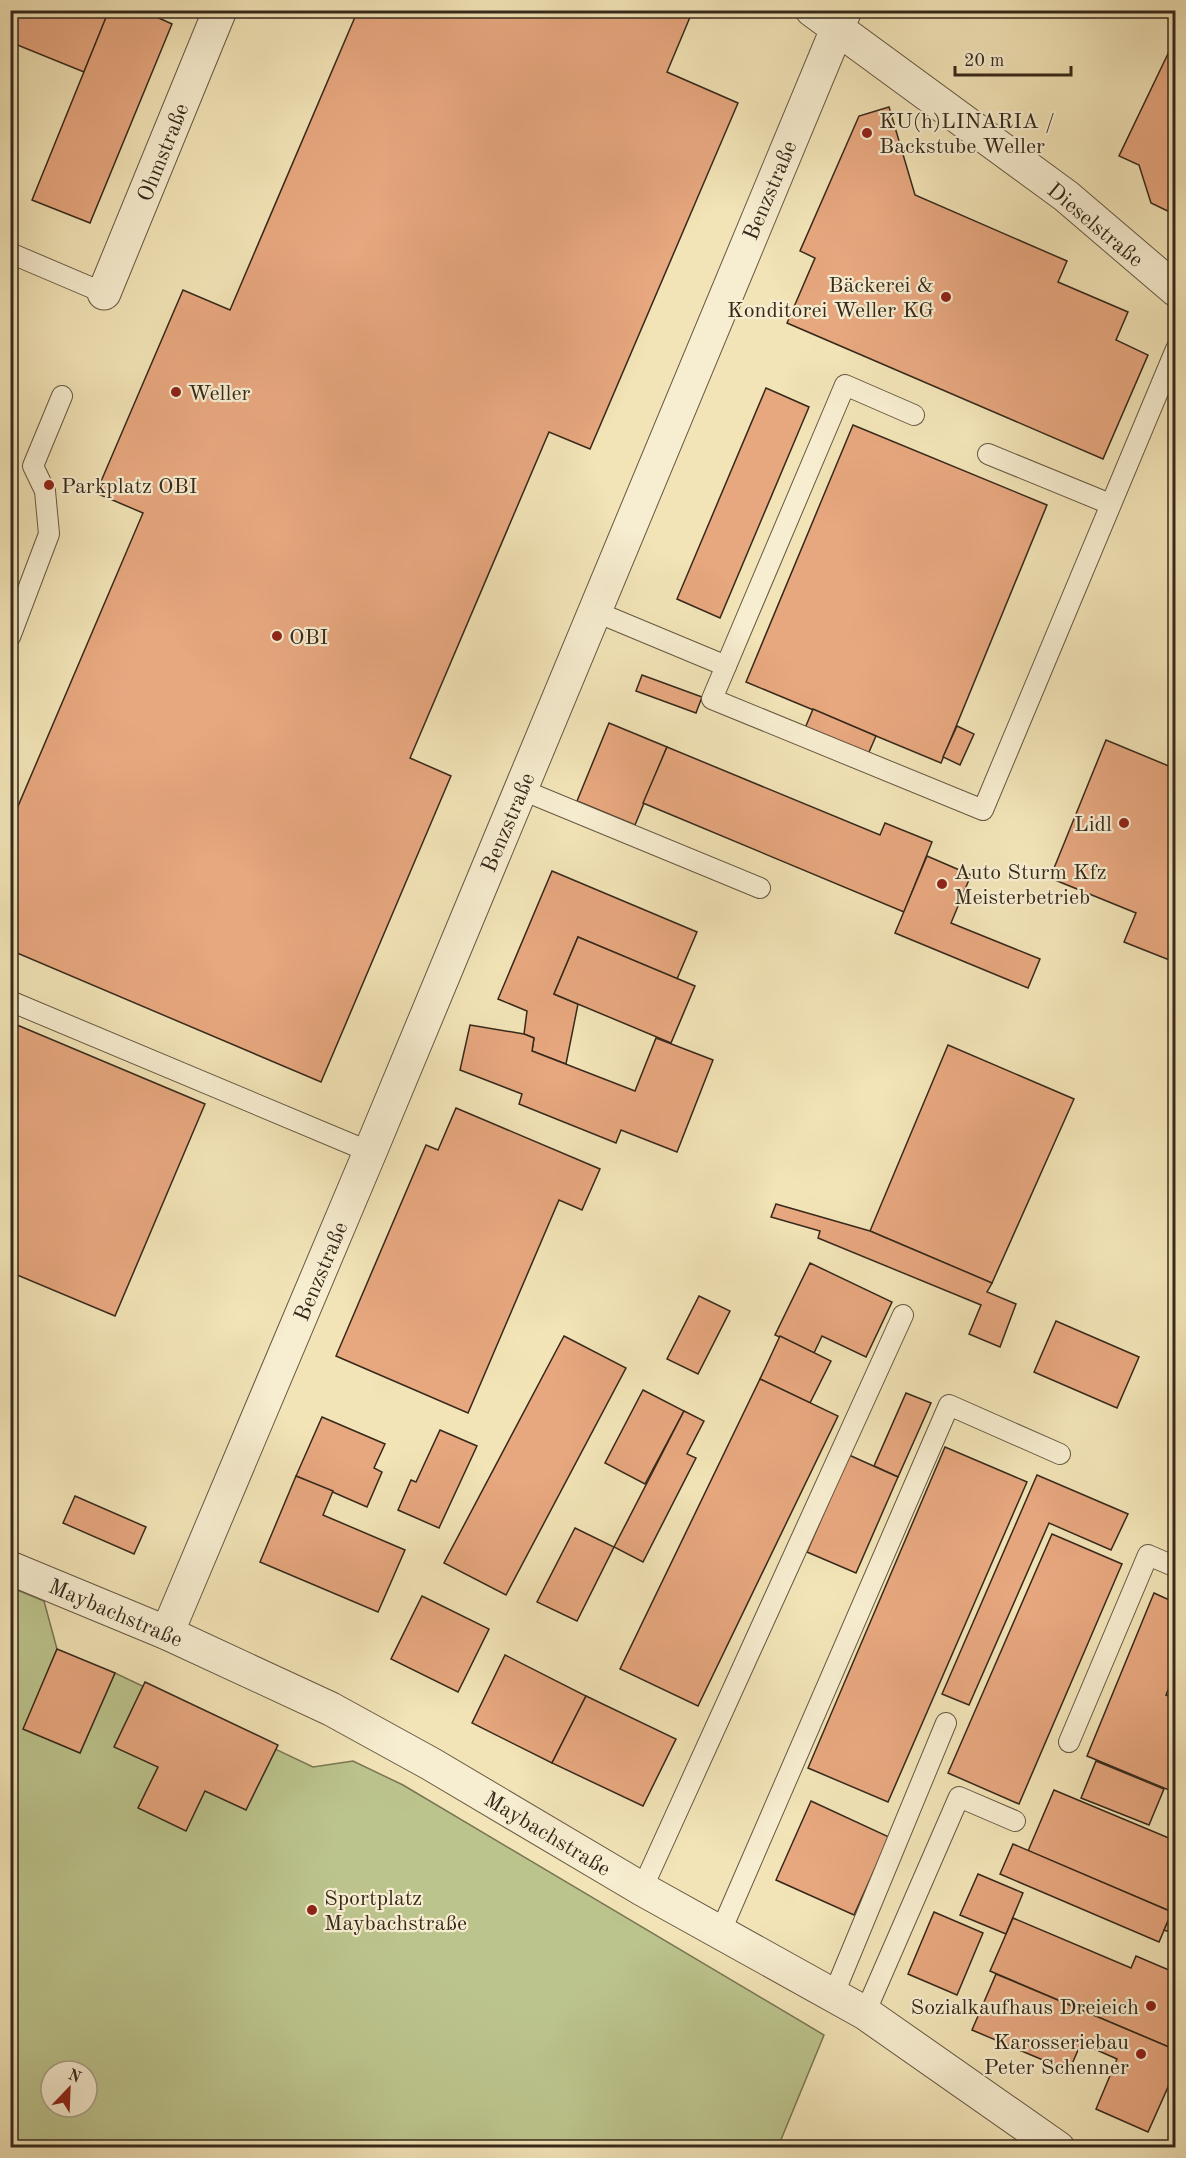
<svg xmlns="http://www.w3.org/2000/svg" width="1186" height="2158" font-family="'Old Standard TT',serif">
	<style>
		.green { fill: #bcc48d; stroke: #797654; stroke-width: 1.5; fill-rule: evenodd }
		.building { fill: #e7a77f; stroke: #36291b; stroke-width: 1.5 }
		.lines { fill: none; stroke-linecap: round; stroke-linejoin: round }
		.lane-casing { stroke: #655842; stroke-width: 22 }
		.street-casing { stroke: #655842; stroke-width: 35 }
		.lane { stroke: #f7edd0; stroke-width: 20 }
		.street { stroke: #f7edd0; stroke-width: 33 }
		.poi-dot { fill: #8f2418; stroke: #f7edd0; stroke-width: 2 }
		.labels { text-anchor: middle; stroke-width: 4.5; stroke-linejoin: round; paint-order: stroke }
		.poi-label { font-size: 22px; fill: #36291b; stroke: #f7edd0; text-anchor: start }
		.street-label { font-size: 22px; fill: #36291b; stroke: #f7edd0 }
	</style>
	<rect width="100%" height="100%" fill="#f2e4b7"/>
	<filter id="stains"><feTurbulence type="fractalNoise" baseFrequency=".00333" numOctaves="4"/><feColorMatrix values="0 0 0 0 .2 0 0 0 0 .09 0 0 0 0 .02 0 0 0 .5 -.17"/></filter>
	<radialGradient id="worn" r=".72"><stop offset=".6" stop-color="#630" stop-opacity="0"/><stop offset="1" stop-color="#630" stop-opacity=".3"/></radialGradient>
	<path class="green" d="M 10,1587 L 44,1601 L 57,1649 L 24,1729 L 80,1753 L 115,1673 L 313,1767 L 353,1761 L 403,1785 L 824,2035 L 778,2147 L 11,2147 ZM 51,2071 L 87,2071 L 87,2107 L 51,2107 Z"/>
	<g class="building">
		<polygon points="10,10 102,10 108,13 84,72 10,42"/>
		<polygon points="109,10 141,10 172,24 90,223 32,200"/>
		<polygon points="358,10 693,10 667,72 738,103 590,449 549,432 410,758 451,776 321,1082 10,950 10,825 143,513 96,493 183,290 230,310"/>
		<polygon points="1176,37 1176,215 1151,203 1139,165 1119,156"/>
		<polygon points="889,107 915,195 1067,261 1058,282 1128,312 1116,340 1148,355 1103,459 787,323 815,258 800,251 859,116"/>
		<polygon points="766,388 809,407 720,618 677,599"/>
		<polygon points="853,425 1047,505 941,763 746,682"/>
		<polygon points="642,675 702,697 696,713 636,691"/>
		<polygon points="813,709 876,736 866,759 803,733"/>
		<polygon points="609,723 667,747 635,825 577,801"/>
		<polygon points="957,726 974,734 960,765 943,757"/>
		<polygon points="1106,740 1176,769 1176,952 1172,961 1124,942 1136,913 1050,878"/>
		<polygon points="667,747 880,835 885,823 932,842 904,912 643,803"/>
		<polygon points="927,856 971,875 951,923 1040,959 1028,988 895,933"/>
		<polygon points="552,871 697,932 677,979 578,937 554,994 578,1004 566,1064 532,1051 534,1038 524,1034 527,1011 498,999"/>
		<polygon points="578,937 695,986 671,1043 554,994"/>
		<polygon points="10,1022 205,1104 115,1316 10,1272"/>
		<polygon points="470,1025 524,1034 534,1038 532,1051 635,1091 656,1038 713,1060 677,1152 621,1130 616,1143 519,1104 522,1094 460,1070"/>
		<polygon points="948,1045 1074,1099 992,1283 870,1231"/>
		<polygon points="456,1108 600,1169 582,1210 559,1200 468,1413 336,1356 426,1145 438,1150"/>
		<polygon points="776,1204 870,1231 992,1283 987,1292 1016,1304 1000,1347 969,1334 981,1305 818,1238 820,1231 771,1217"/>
		<polygon points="810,1263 892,1302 866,1357 822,1336 814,1353 775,1335"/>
		<polygon points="699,1296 730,1311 698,1374 667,1359"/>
		<polygon points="1056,1321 1139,1357 1117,1408 1034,1372"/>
		<polygon points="564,1336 626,1368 506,1595 444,1563"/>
		<polygon points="780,1336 831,1361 810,1403 760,1379"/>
		<polygon points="760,1379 838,1416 698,1706 620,1669"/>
		<polygon points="643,1390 684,1411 645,1484 605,1463"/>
		<polygon points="906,1393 931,1403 898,1477 874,1466"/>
		<polygon points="684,1411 704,1421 687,1454 696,1458 643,1562 614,1547"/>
		<polygon points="322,1417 385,1444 374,1468 382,1472 367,1507 296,1476"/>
		<polygon points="440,1430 477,1446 439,1528 398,1510 411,1480 416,1482"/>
		<polygon points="945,1447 1027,1482 888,1802 808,1768"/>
		<polygon points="849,1455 898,1477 856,1573 807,1552"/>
		<polygon points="1037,1475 1128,1514 1111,1550 1049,1523 969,1705 942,1694"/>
		<polygon points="296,1476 333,1491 323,1515 405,1550 378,1612 260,1562"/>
		<polygon points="75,1496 146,1527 134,1554 63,1523"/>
		<polygon points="575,1528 614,1547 577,1621 537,1602"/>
		<polygon points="1052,1534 1122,1564 1019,1804 948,1773"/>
		<polygon points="1154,1593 1176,1603 1176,1670 1166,1695 1176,1699 1176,1793 1087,1756"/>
		<polygon points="422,1596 489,1629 458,1692 391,1659"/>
		<polygon points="57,1649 115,1673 80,1753 23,1729"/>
		<polygon points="505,1655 586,1696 552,1763 472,1723"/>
		<polygon points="145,1682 278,1745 246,1810 205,1791 186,1831 138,1808 158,1767 114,1747"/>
		<polygon points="586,1696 676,1739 643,1806 552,1763"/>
		<polygon points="1096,1761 1164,1789 1149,1825 1081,1798"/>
		<polygon points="1054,1790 1176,1841 1176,1903 1172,1912 1028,1851"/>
		<polygon points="811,1801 889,1837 854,1915 776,1880"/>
		<polygon points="1013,1844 1172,1912 1159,1942 1000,1874"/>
		<polygon points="978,1874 1023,1893 1006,1934 960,1915"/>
		<polygon points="1176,1903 1176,1934 1164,1930"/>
		<polygon points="934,1912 983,1933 957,1995 908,1974"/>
		<polygon points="1013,1918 1131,1968 1136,1956 1176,1973 1176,2050 990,1971"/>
		<polygon points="996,1974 1176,2050 1176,2069 1148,2132 1096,2109 1117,2059 1081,2043 1069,2071 972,2030"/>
	</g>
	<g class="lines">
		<g class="lane-casing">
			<g id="lane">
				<polyline points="10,253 104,293"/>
				<polyline points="914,415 845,385 712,699 983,810 1176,349"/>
				<polyline points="988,454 1110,504"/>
				<polyline points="594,611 726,666"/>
				<polyline points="10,637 49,534 45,491 33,466 62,396"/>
				<polyline points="520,789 760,888"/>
				<polyline points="10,1001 370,1152"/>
				<polyline points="1069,1742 1148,1555 1176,1567"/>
				<polyline points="642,1889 903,1315"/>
				<polyline points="720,1933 949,1405 1060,1454"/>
				<polyline points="833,1996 946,1723"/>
				<polyline points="865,2013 959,1797 1015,1821"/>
			</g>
		</g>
		<g class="street-casing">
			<g id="street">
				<polyline points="812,10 1066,196 1176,290"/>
				<polyline points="104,293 220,10"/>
				<polyline points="10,1568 167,1633 331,1709 431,1764 642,1889 865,2013 1058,2148"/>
				<polyline points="167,1633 370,1152 845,10"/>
			</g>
		</g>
		<use href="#lane" class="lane"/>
		<use href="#street" class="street"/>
	</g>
	<g class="poi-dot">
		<circle cx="867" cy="133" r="6"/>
		<circle cx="946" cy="297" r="6"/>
		<circle cx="176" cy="392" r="6"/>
		<circle cx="49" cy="485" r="6"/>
		<circle cx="277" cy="636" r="6"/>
		<circle cx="1124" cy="823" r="6"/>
		<circle cx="942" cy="884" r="6"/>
		<circle cx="312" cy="1910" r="6"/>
		<circle cx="1151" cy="2006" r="6"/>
		<circle cx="1141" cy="2054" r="6"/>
	</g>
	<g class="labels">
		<g class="poi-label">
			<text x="879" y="128">KU(h)LINARIA /<tspan x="879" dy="25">Backstube Weller</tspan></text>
			<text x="934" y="292" text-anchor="end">Bäckerei &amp;<tspan x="934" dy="25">Konditorei Weller KG</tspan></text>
			<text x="188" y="400">Weller</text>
			<text x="61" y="493">Parkplatz OBI</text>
			<text x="289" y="644">OBI</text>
			<text x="1112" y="831" text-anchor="end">Lidl</text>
			<text x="954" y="879">Auto Sturm Kfz<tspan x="954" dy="25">Meisterbetrieb</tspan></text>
			<text x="324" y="1905">Sportplatz<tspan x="324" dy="25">Maybachstraße</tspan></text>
			<text x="1139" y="2014" text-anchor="end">Sozialkaufhaus Dreieich</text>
			<text x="1129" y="2049" text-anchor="end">Karosseriebau<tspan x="1129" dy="25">Peter Schenner</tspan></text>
		</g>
		<g class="street-label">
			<text transform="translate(162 152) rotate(-68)" y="8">Ohmstraße</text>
			<text transform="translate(769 190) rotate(-67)" y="8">Benzstraße</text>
			<text transform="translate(1096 224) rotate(40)" y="8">Dieselstraße</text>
			<text transform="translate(507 822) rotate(-67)" y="8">Benzstraße</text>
			<text transform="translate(320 1271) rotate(-67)" y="8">Benzstraße</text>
			<text transform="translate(116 1612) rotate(23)" y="8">Maybachstraße</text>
			<text transform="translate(548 1833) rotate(31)" y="8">Maybachstraße</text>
		</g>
	</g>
	<rect width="1186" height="2158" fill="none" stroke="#f2e4b7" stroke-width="36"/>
	<rect x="12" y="12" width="1162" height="2134" fill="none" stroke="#36291b" stroke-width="3"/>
	<rect x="18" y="18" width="1150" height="2122" fill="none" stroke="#36291b" stroke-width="1.5"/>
	<g transform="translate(69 2089) rotate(23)"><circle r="28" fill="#f7edd0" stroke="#aa9f88" stroke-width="1.5"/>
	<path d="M0-4.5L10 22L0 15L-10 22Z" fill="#8f2418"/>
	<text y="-9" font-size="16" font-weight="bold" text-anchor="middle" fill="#36291b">N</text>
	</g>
	<path d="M955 66v9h116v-9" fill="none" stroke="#36291b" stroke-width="3"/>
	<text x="964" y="66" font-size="18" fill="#36291b" stroke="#f7edd0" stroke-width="4.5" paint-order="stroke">20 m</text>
	<rect width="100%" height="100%" filter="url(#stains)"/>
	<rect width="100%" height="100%" fill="url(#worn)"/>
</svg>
